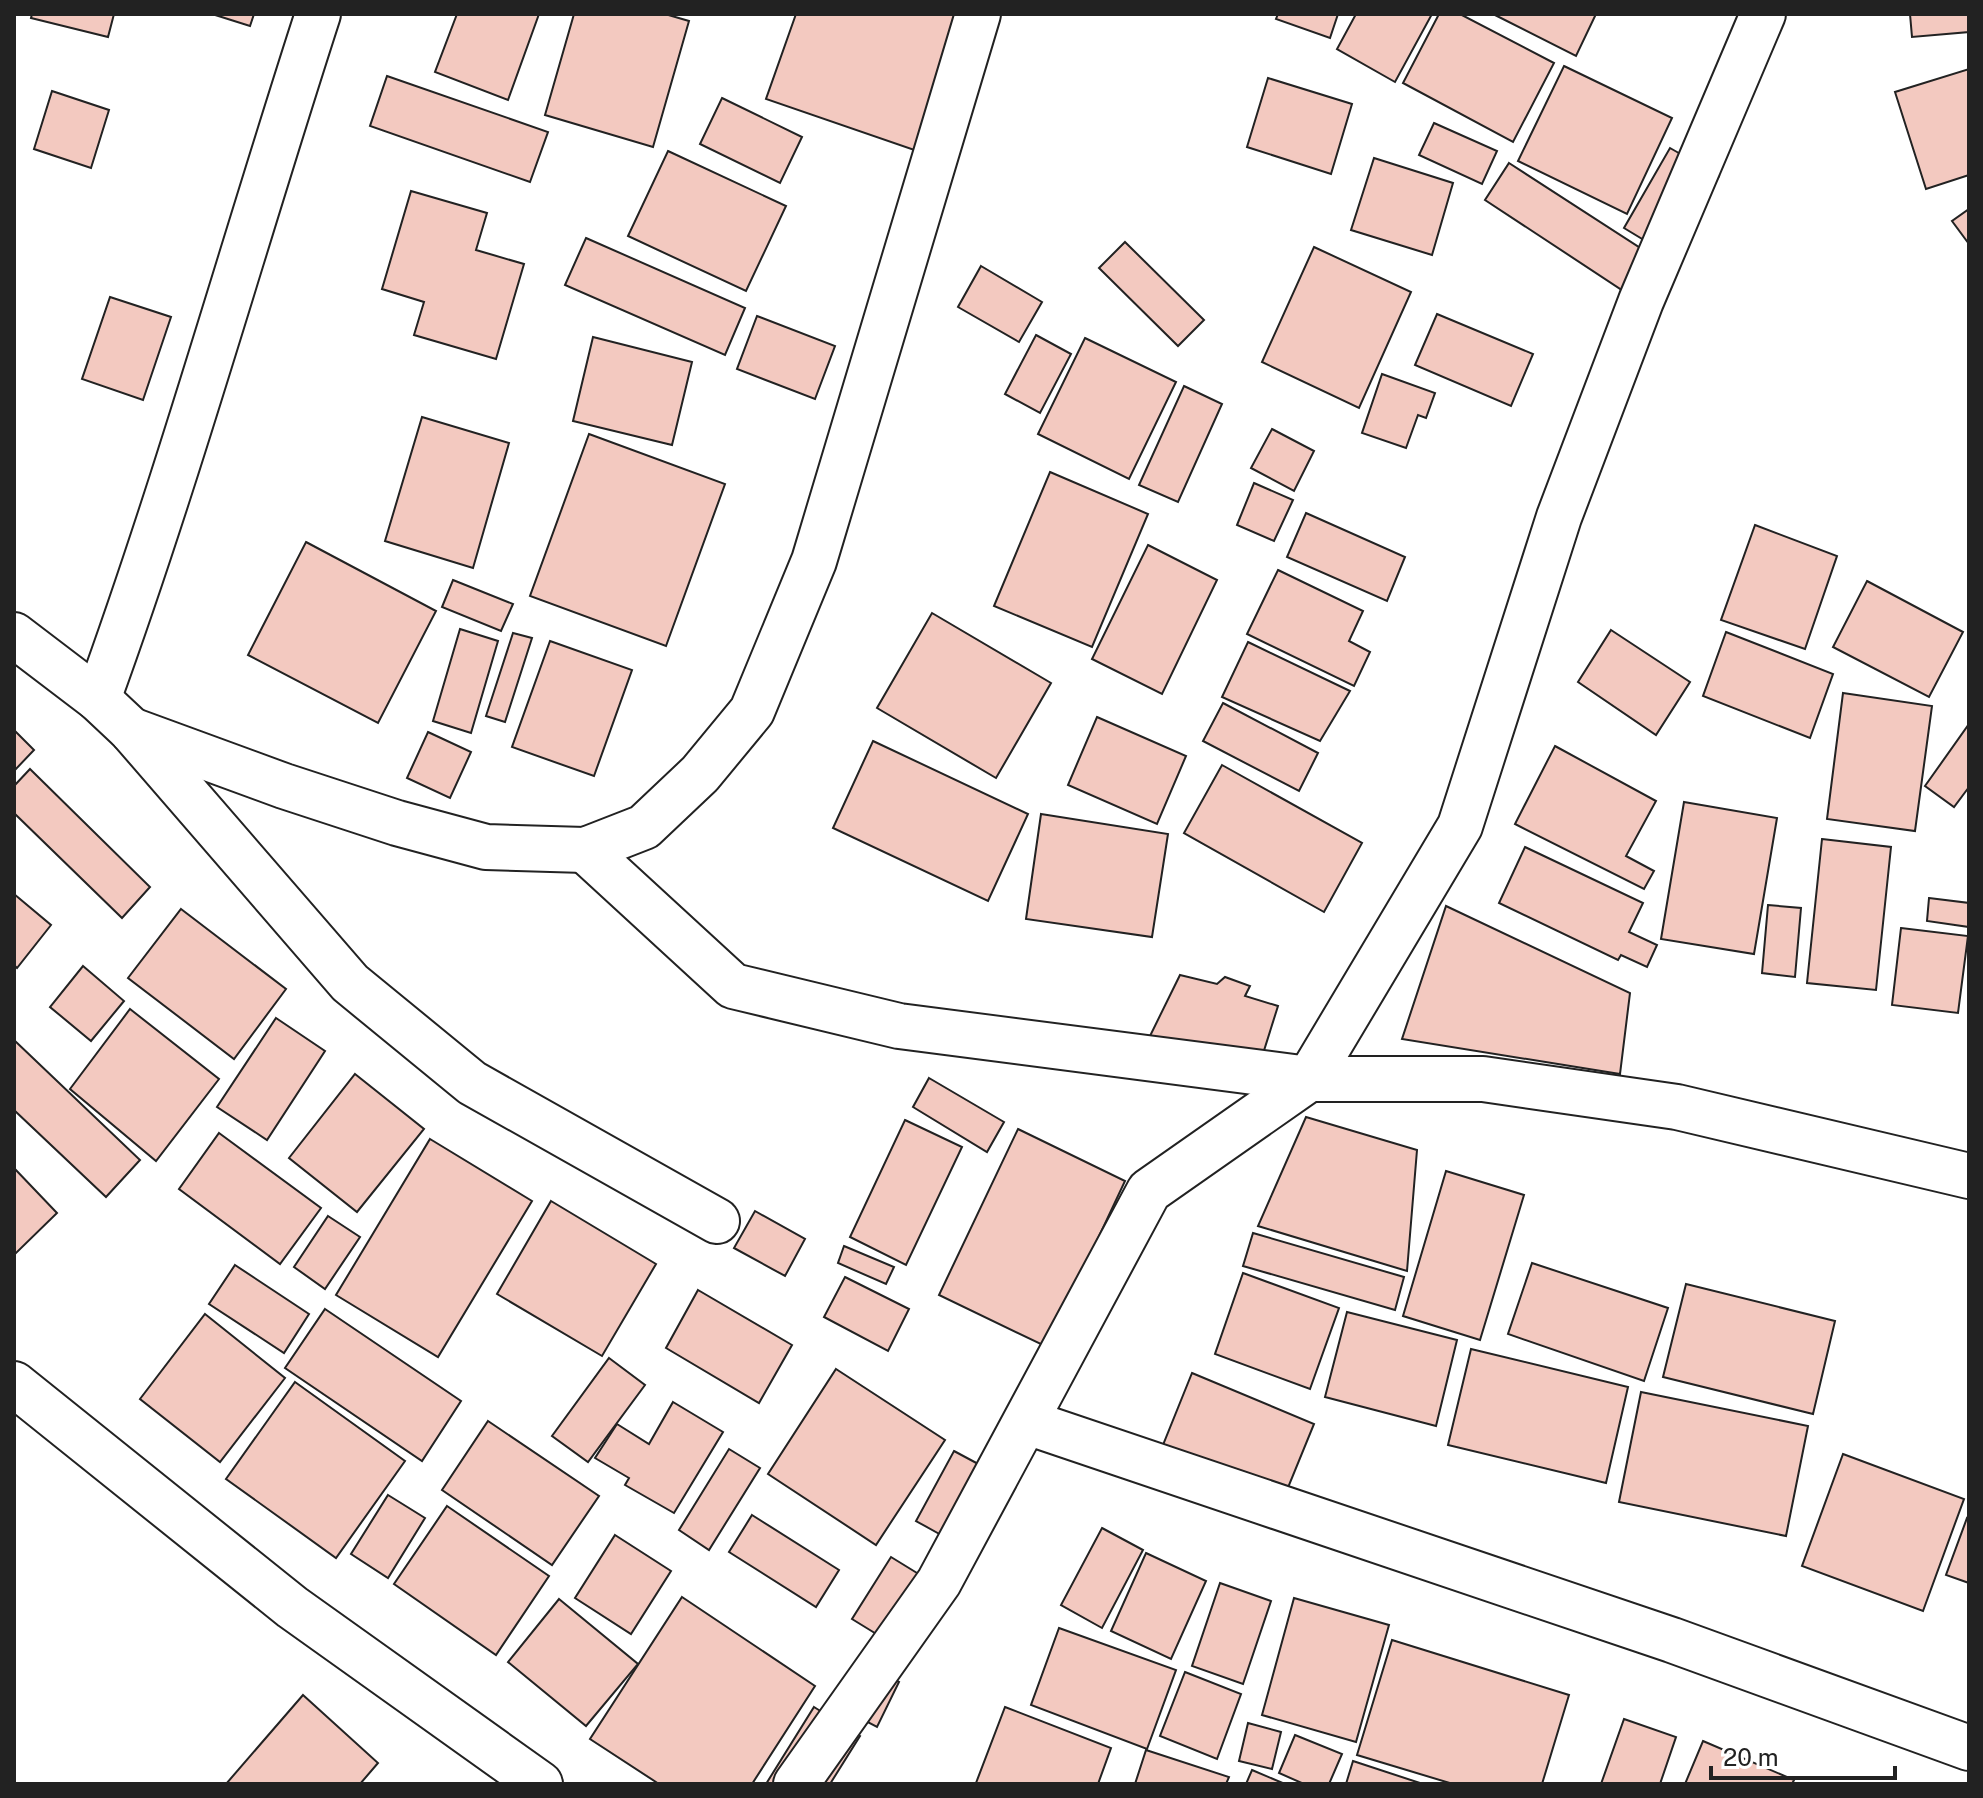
<svg xmlns="http://www.w3.org/2000/svg" width="1983" height="1798" font-family="'Public Sans',sans-serif">
	<style>
		.building { fill: #f3c9c0; stroke: #222; stroke-width: 2 }
		.lines { fill: none; stroke-linecap: round; stroke-linejoin: round }
		.minor-casing { stroke: #222; stroke-width: 48 }
		.tertiary-casing { stroke: #222; stroke-width: 48 }
		.minor { stroke: #fff; stroke-width: 44 }
		.tertiary { stroke: #fff; stroke-width: 44 }
	</style>
	<rect width="100%" height="100%" fill="#fff"/>
	<g class="building">
		<polygon points="32,14 114,14 108,37 31,18"/>
		<polygon points="212,14 254,14 250,26"/>
		<polygon points="457,14 539,14 508,100 435,72"/>
		<polygon points="574,14 665,14 689,21 653,147 545,115"/>
		<polygon points="796,14 970,14 923,153 766,99"/>
		<polygon points="1278,14 1338,14 1330,38 1276,19"/>
		<polygon points="1356,14 1432,14 1395,82 1337,49"/>
		<polygon points="1439,14 1460,14 1554,63 1513,142 1403,83"/>
		<polygon points="1493,14 1596,14 1576,56"/>
		<polygon points="1910,14 1969,14 1969,32 1912,37"/>
		<polygon points="1564,66 1672,118 1627,214 1518,161"/>
		<polygon points="1969,69 1969,175 1926,189 1895,92"/>
		<polygon points="387,76 548,132 530,182 370,126"/>
		<polygon points="1268,78 1352,104 1331,174 1247,147"/>
		<polygon points="52,91 109,110 91,168 34,149"/>
		<polygon points="722,98 802,137 780,183 700,144"/>
		<polygon points="1434,123 1497,151 1482,184 1419,155"/>
		<polygon points="1670,148 1719,176 1672,257 1624,228"/>
		<polygon points="668,151 786,206 746,291 628,236"/>
		<polygon points="1374,158 1453,183 1432,255 1351,230"/>
		<polygon points="1509,163 1662,262 1637,300 1485,200"/>
		<polygon points="411,191 487,213 476,250 524,264 496,359 414,335 424,302 382,289"/>
		<polygon points="1969,209 1969,244 1952,221"/>
		<polygon points="586,238 745,308 725,355 565,285"/>
		<polygon points="1125,242 1204,320 1178,346 1099,268"/>
		<polygon points="1314,247 1411,292 1359,408 1262,362"/>
		<polygon points="981,266 1042,302 1019,342 958,307"/>
		<polygon points="110,297 171,317 143,400 82,379"/>
		<polygon points="1437,314 1533,354 1511,406 1415,365"/>
		<polygon points="757,316 835,346 815,399 737,369"/>
		<polygon points="1036,335 1071,354 1040,413 1005,394"/>
		<polygon points="593,337 692,362 672,445 573,421"/>
		<polygon points="1085,338 1176,382 1129,479 1038,434"/>
		<polygon points="1382,374 1435,393 1426,418 1418,415 1406,448 1362,433"/>
		<polygon points="1184,386 1222,404 1178,502 1139,485"/>
		<polygon points="422,417 509,443 473,568 385,541"/>
		<polygon points="1272,429 1314,451 1294,491 1251,468"/>
		<polygon points="589,434 725,484 666,646 530,596"/>
		<polygon points="1050,472 1148,514 1092,647 994,606"/>
		<polygon points="1254,483 1293,500 1274,541 1237,525"/>
		<polygon points="1306,513 1405,557 1387,601 1287,557"/>
		<polygon points="1755,525 1837,556 1805,649 1721,620"/>
		<polygon points="306,542 436,611 378,723 248,655"/>
		<polygon points="1148,545 1217,580 1162,694 1092,659"/>
		<polygon points="1278,570 1363,611 1349,641 1370,652 1354,686 1247,634"/>
		<polygon points="453,580 513,604 501,631 442,607"/>
		<polygon points="1867,581 1963,632 1929,697 1833,647"/>
		<polygon points="932,613 1051,683 996,778 877,708"/>
		<polygon points="460,629 498,641 471,733 433,721"/>
		<polygon points="1611,630 1690,682 1656,735 1578,682"/>
		<polygon points="1726,632 1833,674 1810,738 1703,696"/>
		<polygon points="513,633 532,638 505,722 486,716"/>
		<polygon points="550,641 632,670 594,776 512,747"/>
		<polygon points="1248,642 1350,691 1320,741 1222,697"/>
		<polygon points="1843,693 1932,706 1915,831 1827,819"/>
		<polygon points="1223,703 1318,753 1299,791 1203,741"/>
		<polygon points="1097,717 1186,756 1157,824 1068,785"/>
		<polygon points="1969,724 1969,787 1954,807 1925,786"/>
		<polygon points="14,730 34,750 14,771"/>
		<polygon points="428,732 471,752 450,798 407,778"/>
		<polygon points="873,741 1028,814 988,901 833,828"/>
		<polygon points="1555,746 1656,801 1626,856 1654,871 1644,889 1515,824"/>
		<polygon points="1222,765 1362,843 1324,912 1184,833"/>
		<polygon points="30,769 150,887 122,918 14,813 14,786"/>
		<polygon points="1684,802 1777,818 1754,954 1661,939"/>
		<polygon points="1041,814 1168,834 1152,937 1026,919"/>
		<polygon points="1822,839 1891,847 1876,990 1807,983"/>
		<polygon points="1525,847 1643,903 1629,932 1657,945 1647,967 1621,955 1618,960 1499,903"/>
		<polygon points="14,894 51,925 17,968 14,965"/>
		<polygon points="1929,898 1969,903 1969,927 1927,921"/>
		<polygon points="1768,905 1801,908 1795,977 1762,973"/>
		<polygon points="1446,906 1630,993 1620,1074 1402,1039"/>
		<polygon points="181,909 286,989 234,1059 128,978"/>
		<polygon points="1901,928 1968,936 1958,1013 1892,1005"/>
		<polygon points="83,966 124,1001 91,1041 50,1007"/>
		<polygon points="1180,975 1217,984 1225,977 1250,986 1245,996 1278,1006 1261,1060 1149,1038"/>
		<polygon points="130,1009 219,1079 156,1161 70,1089"/>
		<polygon points="276,1018 325,1051 267,1140 217,1107"/>
		<polygon points="14,1040 140,1160 106,1197 14,1110"/>
		<polygon points="355,1074 424,1129 357,1212 289,1158"/>
		<polygon points="929,1078 1004,1122 987,1152 913,1107"/>
		<polygon points="1306,1117 1417,1150 1407,1271 1258,1226"/>
		<polygon points="905,1120 962,1147 906,1265 850,1237"/>
		<polygon points="1018,1129 1125,1181 1047,1347 939,1295"/>
		<polygon points="219,1133 321,1208 280,1264 179,1189"/>
		<polygon points="430,1139 532,1201 438,1357 336,1295"/>
		<polygon points="14,1168 57,1213 14,1255"/>
		<polygon points="1446,1171 1524,1195 1480,1340 1403,1316"/>
		<polygon points="551,1201 656,1264 602,1356 497,1294"/>
		<polygon points="755,1211 805,1239 785,1276 734,1248"/>
		<polygon points="328,1216 360,1237 325,1289 294,1267"/>
		<polygon points="1253,1233 1404,1277 1395,1310 1243,1266"/>
		<polygon points="844,1246 894,1267 886,1284 838,1263"/>
		<polygon points="1532,1263 1668,1308 1644,1381 1508,1334"/>
		<polygon points="235,1265 309,1314 284,1353 209,1304"/>
		<polygon points="1243,1273 1339,1308 1310,1389 1215,1354"/>
		<polygon points="845,1277 909,1309 888,1351 824,1317"/>
		<polygon points="1686,1284 1835,1321 1813,1414 1663,1377"/>
		<polygon points="698,1290 792,1345 759,1403 666,1348"/>
		<polygon points="325,1309 461,1401 422,1461 285,1368"/>
		<polygon points="1347,1312 1457,1340 1436,1426 1325,1397"/>
		<polygon points="205,1314 285,1378 220,1462 140,1399"/>
		<polygon points="1471,1349 1628,1387 1606,1483 1448,1445"/>
		<polygon points="609,1358 645,1385 588,1462 552,1436"/>
		<polygon points="836,1369 945,1440 876,1545 768,1474"/>
		<polygon points="1192,1373 1314,1424 1285,1495 1163,1445"/>
		<polygon points="295,1382 405,1461 336,1558 226,1479"/>
		<polygon points="1641,1392 1808,1426 1786,1536 1619,1502"/>
		<polygon points="673,1402 723,1432 674,1513 625,1485 629,1478 595,1458 617,1424 649,1444"/>
		<polygon points="488,1421 599,1496 552,1565 442,1490"/>
		<polygon points="729,1449 760,1468 709,1550 679,1530"/>
		<polygon points="954,1451 982,1466 943,1536 916,1521"/>
		<polygon points="1843,1454 1964,1499 1923,1611 1802,1566"/>
		<polygon points="388,1495 425,1518 388,1578 351,1554"/>
		<polygon points="447,1506 549,1576 496,1655 394,1584"/>
		<polygon points="752,1515 839,1570 816,1607 729,1552"/>
		<polygon points="1967,1518 1969,1519 1969,1583 1946,1575"/>
		<polygon points="1102,1528 1143,1550 1102,1628 1061,1605"/>
		<polygon points="615,1535 671,1571 631,1634 575,1598"/>
		<polygon points="1146,1553 1206,1581 1171,1659 1111,1631"/>
		<polygon points="891,1557 930,1581 891,1643 852,1619"/>
		<polygon points="1220,1583 1271,1601 1243,1684 1192,1666"/>
		<polygon points="682,1597 815,1686 752,1784 659,1784 590,1739"/>
		<polygon points="1294,1598 1389,1625 1356,1742 1262,1715"/>
		<polygon points="559,1599 638,1664 586,1726 508,1662"/>
		<polygon points="1059,1628 1176,1670 1147,1749 1031,1705"/>
		<polygon points="1392,1640 1569,1695 1542,1784 1453,1784 1357,1755"/>
		<polygon points="859,1661 899,1682 877,1727 837,1706"/>
		<polygon points="1185,1672 1241,1694 1217,1759 1160,1736"/>
		<polygon points="303,1695 378,1763 360,1784 226,1784"/>
		<polygon points="814,1707 860,1736 830,1784 766,1784"/>
		<polygon points="1005,1707 1111,1748 1098,1784 976,1783"/>
		<polygon points="1624,1719 1676,1737 1660,1784 1601,1784"/>
		<polygon points="1248,1723 1281,1732 1272,1769 1239,1761"/>
		<polygon points="1295,1735 1342,1754 1329,1784 1304,1784 1279,1773"/>
		<polygon points="1703,1741 1794,1780 1792,1784 1685,1784"/>
		<polygon points="1146,1750 1229,1777 1226,1784 1135,1784"/>
		<polygon points="1353,1761 1423,1784 1346,1784"/>
		<polygon points="1252,1770 1285,1784 1246,1784"/>
	</g>
	<g class="lines">
		<g class="minor-casing">
			<g id="minor">
				<polyline points="14,635 98,699 131,730 350,983 472,1083 717,1221"/>
				<path d="M 98,699 C 180,473 244,242 318,14"/>
				<polyline points="131,730 284,786 397,823 486,847 585,850 644,827 700,774 752,711 814,561 978,14"/>
				<polyline points="585,850 733,986 899,1026 1309,1079 1483,1079 1677,1107 1969,1176"/>
				<polyline points="1027,1422 1672,1640 1969,1748"/>
				<polyline points="796,1784 939,1582 1149,1191 1309,1079 1460,826 1559,517 1641,301 1763,14"/>
			</g>
		</g>
		<g class="tertiary-casing">
			<polyline id="tertiary" points="14,1384 292,1607 540,1784"/>
		</g>
		<use href="#minor" class="minor"/>
		<use href="#tertiary" class="tertiary"/>
	</g>
	<rect width="1983" height="1798" fill="none" stroke="#222222" stroke-width="32"/>
	<path d="M1711 1766v12h184v-12" fill="none" stroke="#222222" stroke-width="4"/>
	<text x="1723" y="1766" font-size="24" fill="#222222" stroke="#ffffff" stroke-width="6" paint-order="stroke">20 m</text>
</svg>
